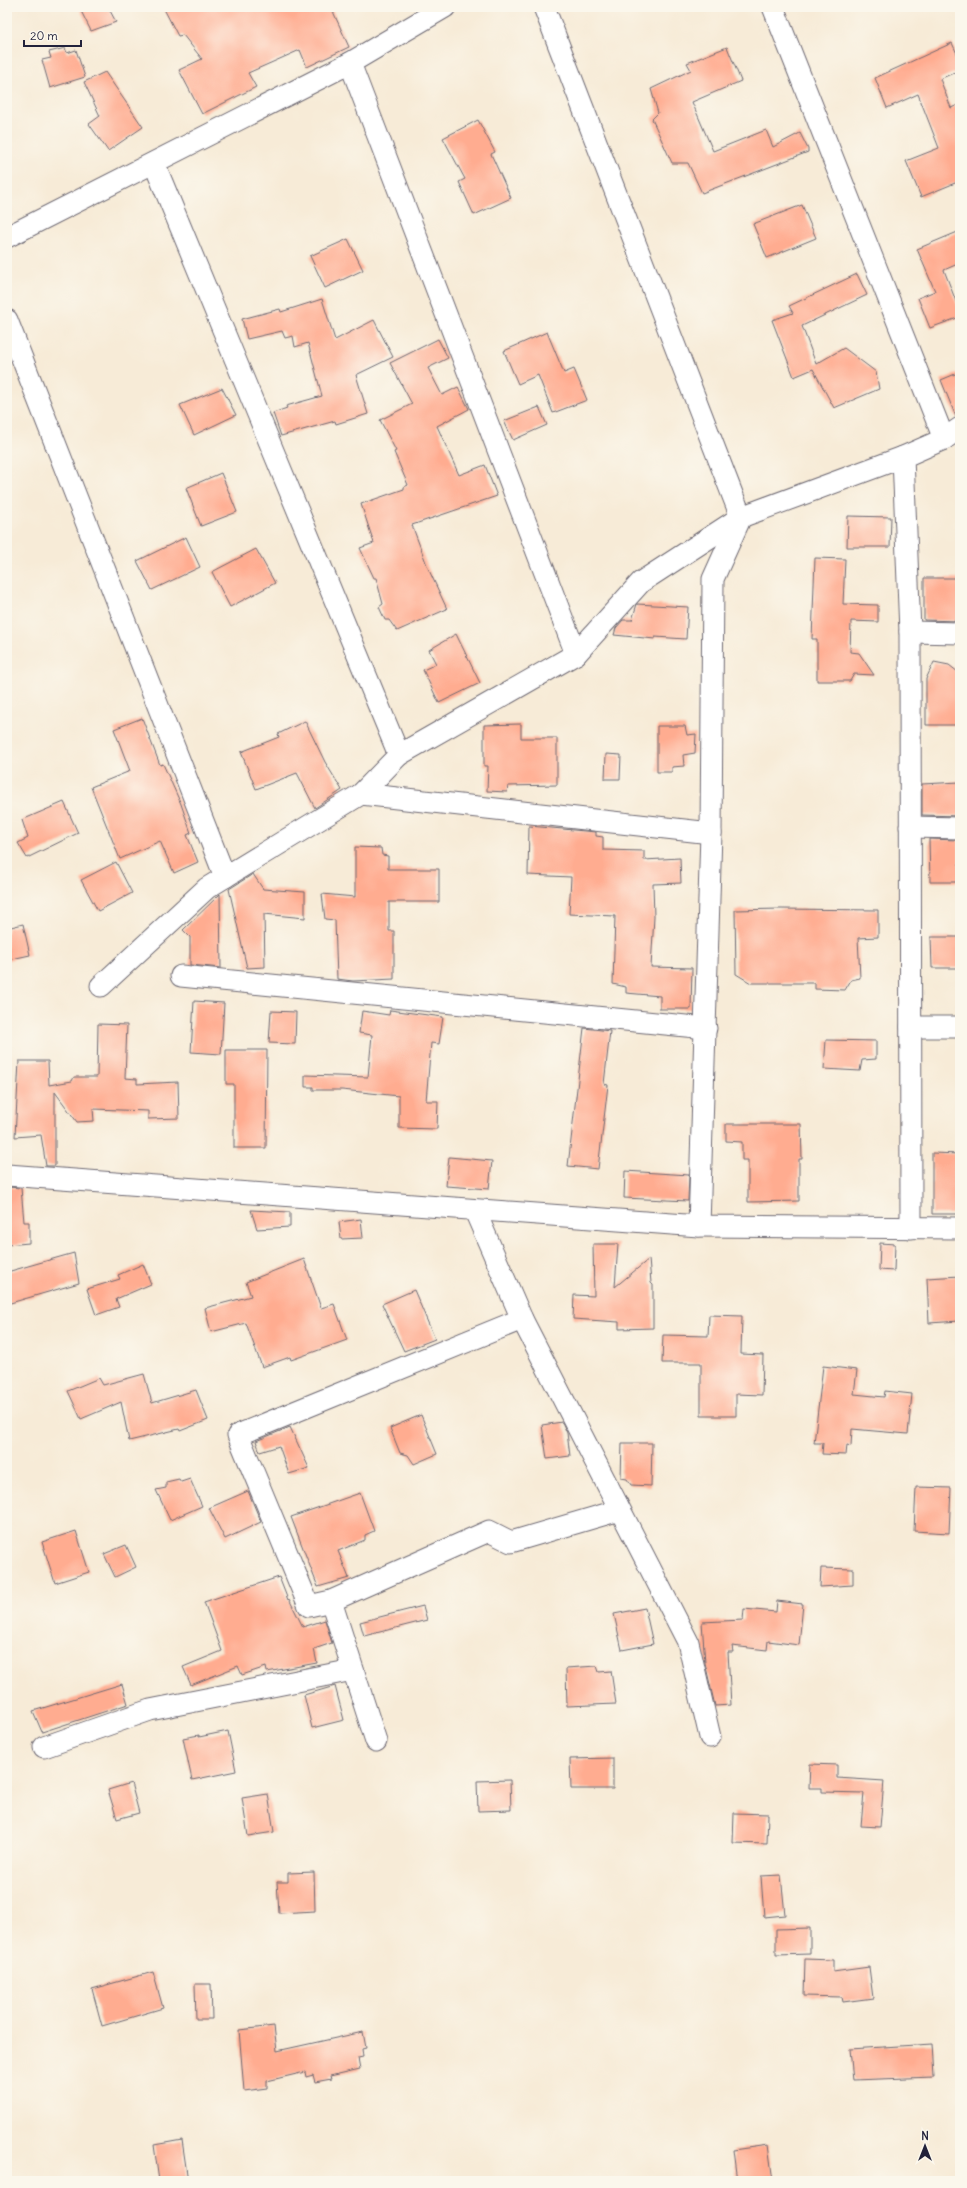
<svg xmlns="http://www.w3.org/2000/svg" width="967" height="2188" font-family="Delius,sans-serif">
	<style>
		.building { fill: #ffac90 }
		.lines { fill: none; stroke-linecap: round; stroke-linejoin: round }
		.street-casing { stroke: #6d6872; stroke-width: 23 }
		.street { stroke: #fff; stroke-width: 21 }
	</style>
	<rect width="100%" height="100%" fill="#fbf7ec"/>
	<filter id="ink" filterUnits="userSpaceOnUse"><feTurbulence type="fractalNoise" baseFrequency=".025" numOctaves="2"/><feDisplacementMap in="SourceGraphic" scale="8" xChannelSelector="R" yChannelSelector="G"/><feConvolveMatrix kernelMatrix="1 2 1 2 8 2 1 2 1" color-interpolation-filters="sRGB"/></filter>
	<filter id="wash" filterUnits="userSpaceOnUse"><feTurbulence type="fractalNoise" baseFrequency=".012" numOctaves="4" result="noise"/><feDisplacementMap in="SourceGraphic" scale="16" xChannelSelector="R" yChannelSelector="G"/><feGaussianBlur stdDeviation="0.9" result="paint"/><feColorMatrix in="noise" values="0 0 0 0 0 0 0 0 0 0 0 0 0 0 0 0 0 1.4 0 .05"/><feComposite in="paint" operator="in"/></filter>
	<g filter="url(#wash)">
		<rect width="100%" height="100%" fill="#f7ebd7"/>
		<g id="blocks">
			<g class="building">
				<polygon points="79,7 108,7 116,22 91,31"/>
				<polygon points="163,7 331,7 349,47 307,67 300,50 248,73 256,87 202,114 179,70 202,59 183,35 178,36"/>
				<polygon points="952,43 960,60 960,70 940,79 951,108 960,104 960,181 921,197 906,161 939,148 918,94 887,108 875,78"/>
				<polygon points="727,47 741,81 692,102 713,151 766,130 773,147 800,133 808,149 808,152 702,193 688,163 672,163 652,119 658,113 651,89 691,70 687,63"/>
				<polygon points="65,48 67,53 76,50 85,77 50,88 42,60 51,58 49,52"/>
				<polygon points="105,72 143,127 108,151 89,124 100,116 84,82"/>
				<polygon points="478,120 495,152 491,154 511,198 474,215 459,182 465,179 443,138"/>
				<polygon points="802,205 816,238 767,258 753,224"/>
				<polygon points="960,231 960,263 944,270 960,312 960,317 930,328 918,298 935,291 917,249"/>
				<polygon points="348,239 363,270 325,288 310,256"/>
				<polygon points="857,274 867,295 802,326 816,364 844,348 876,372 879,389 834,408 813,369 794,377 772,320 793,313 789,306"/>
				<polygon points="322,299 335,340 374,320 393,357 356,375 368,414 336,424 335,421 281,436 273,413 287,408 286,406 322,396 308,343 295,347 293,336 285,338 282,331 247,339 242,319 280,309 281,312"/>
				<polygon points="547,332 564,373 574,369 587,400 553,413 538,375 518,384 504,351"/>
				<polygon points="438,339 448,358 428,368 442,395 458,387 469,409 437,426 459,475 485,465 497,496 412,525 428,568 447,609 397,631 389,620 385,620 379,607 383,604 376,578 374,578 360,548 374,543 361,504 404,489 404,487 408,485 394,452 396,451 380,420 412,404 390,363"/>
				<polygon points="960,372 960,416 956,417 941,380"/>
				<polygon points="222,388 236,415 194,435 180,405"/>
				<polygon points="539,407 547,425 513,440 504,421"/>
				<polygon points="221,473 237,512 201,526 186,488"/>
				<polygon points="848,516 891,517 890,547 847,547"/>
				<polygon points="186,537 200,567 152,590 137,561"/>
				<polygon points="256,549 275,583 230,607 212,572"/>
				<polygon points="815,558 845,559 843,604 878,605 878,622 851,621 850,652 859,653 874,675 854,674 850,681 817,681 817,639 812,639"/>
				<polygon points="924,578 960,578 960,621 924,620"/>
				<polygon points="637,604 688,607 686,639 655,637 655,639 614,635 616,628 623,620 632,620"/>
				<polygon points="456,634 480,683 439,703 423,670 436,664 429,650"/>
				<polygon points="934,662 949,665 958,672 959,725 926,725 926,679"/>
				<polygon points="142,718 160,765 163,764 181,804 191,833 187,835 198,862 174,873 160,841 120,859 91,787 130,771 114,729"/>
				<polygon points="305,721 325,762 342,790 315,808 297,773 256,789 241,752 279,737 278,734"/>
				<polygon points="521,724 521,738 557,738 557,785 508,786 507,792 487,791 488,766 484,766 484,725"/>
				<polygon points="657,726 685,726 687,735 696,734 695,753 683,755 684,766 672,767 672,772 657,772"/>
				<polygon points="606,754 621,755 620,779 605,779"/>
				<polygon points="960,782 960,816 922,815 922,784"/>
				<polygon points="64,802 78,833 27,858 18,843 28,838 22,820"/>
				<polygon points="529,826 596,832 596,836 603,837 603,850 644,851 644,860 680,858 681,883 653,884 654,917 651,967 692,968 691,1009 660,1009 660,996 626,993 626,987 613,984 615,916 569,914 571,877 528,875"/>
				<polygon points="929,839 959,840 959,882 930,882"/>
				<polygon points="355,847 381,848 382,855 388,856 388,869 439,869 439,902 389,902 389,931 394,931 394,979 353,981 337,979 335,920 325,919 322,894 355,897"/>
				<polygon points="116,862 132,893 98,911 81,880"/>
				<polygon points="253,874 263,889 305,892 305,918 264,914 265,967 247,968 229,889"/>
				<polygon points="220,894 221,968 190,965 190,937 183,930"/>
				<polygon points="780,909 878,910 878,937 858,938 860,978 851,980 845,990 815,989 815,983 751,983 736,974 735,910"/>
				<polygon points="23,924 30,955 7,960 7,928"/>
				<polygon points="931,937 960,937 960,968 932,968"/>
				<polygon points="194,1001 224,1003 221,1054 191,1052"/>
				<polygon points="390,1010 443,1017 439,1044 431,1043 426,1101 438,1101 437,1129 399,1128 399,1096 342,1090 313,1090 313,1087 305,1087 305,1075 368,1077 372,1035 359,1033 362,1011 389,1015"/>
				<polygon points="271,1011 296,1012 295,1044 269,1043"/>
				<polygon points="98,1024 127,1025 125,1078 137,1079 137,1084 178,1082 179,1118 148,1119 148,1111 93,1109 94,1121 77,1122 55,1092 55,1166 46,1166 41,1135 15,1137 19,1061 48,1061 49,1085 72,1081 74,1077 97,1077"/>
				<polygon points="584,1028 610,1031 604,1084 608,1085 598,1169 568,1166"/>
				<polygon points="826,1040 876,1041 876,1059 862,1060 860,1071 824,1069"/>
				<polygon points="226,1050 267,1050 266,1148 234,1148 234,1084 226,1084"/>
				<polygon points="726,1124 801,1124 802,1159 799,1159 799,1201 748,1202 748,1160 742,1160 742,1142 726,1141"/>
				<polygon points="932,1153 960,1154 960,1214 932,1214"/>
				<polygon points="449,1157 492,1161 489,1189 446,1186"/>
				<polygon points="625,1171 689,1175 688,1201 624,1198"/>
				<polygon points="7,1187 21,1188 24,1222 29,1222 29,1243 7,1245"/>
				<polygon points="251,1210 290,1212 290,1227 257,1229"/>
				<polygon points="361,1219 363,1238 341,1239 339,1222"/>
				<polygon points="880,1243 895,1244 894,1271 879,1270"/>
				<polygon points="593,1244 618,1244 615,1287 649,1259 651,1283 653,1285 653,1328 619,1329 619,1322 573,1319 574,1295 594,1296"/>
				<polygon points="74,1253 79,1283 7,1304 7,1272"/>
				<polygon points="304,1259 321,1308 334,1304 347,1340 291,1360 290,1357 262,1367 246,1323 211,1332 205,1308 251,1296 246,1282"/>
				<polygon points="143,1264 151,1284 116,1299 119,1307 96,1315 87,1289 120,1279 118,1275"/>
				<polygon points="960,1276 960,1321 929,1323 927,1278"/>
				<polygon points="414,1290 435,1339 404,1351 382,1304"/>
				<polygon points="709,1315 742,1316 741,1354 763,1355 762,1395 736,1394 736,1416 701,1416 701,1363 662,1363 663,1335 708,1336"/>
				<polygon points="823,1366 857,1370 854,1394 884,1397 885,1391 912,1394 908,1434 852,1429 851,1446 847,1445 846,1455 822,1454 823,1443 814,1443"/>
				<polygon points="144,1374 152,1403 196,1390 208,1420 180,1431 179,1429 129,1441 121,1402 81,1419 68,1391 99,1378 103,1385"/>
				<polygon points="421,1415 437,1454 414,1464 408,1455 400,1453 390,1428"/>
				<polygon points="562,1422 567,1433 570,1456 547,1459 542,1425"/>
				<polygon points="290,1427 309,1468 289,1474 279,1446 260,1452 256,1441"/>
				<polygon points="622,1443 652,1443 651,1486 631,1485 627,1479 621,1478"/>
				<polygon points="179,1479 181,1482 190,1479 202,1506 170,1520 156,1490 166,1488 166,1482"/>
				<polygon points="916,1487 951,1488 949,1533 914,1531"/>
				<polygon points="248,1491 261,1522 225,1539 209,1508"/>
				<polygon points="360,1493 374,1531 365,1535 365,1540 338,1551 349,1578 318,1587 291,1517"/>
				<polygon points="76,1531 89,1572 55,1583 42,1542"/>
				<polygon points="126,1545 136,1567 115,1577 104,1554"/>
				<polygon points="821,1568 853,1569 853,1585 820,1587"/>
				<polygon points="279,1577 288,1600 289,1599 303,1627 325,1620 332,1643 314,1649 317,1663 267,1672 266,1667 242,1675 238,1666 191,1685 183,1667 222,1651 204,1602"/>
				<polygon points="777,1601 803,1604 799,1645 768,1641 767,1650 732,1646 733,1652 728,1652 731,1705 715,1706 705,1663 702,1622 743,1620 744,1609 776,1612"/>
				<polygon points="423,1606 427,1620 364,1636 360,1622"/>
				<polygon points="645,1608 653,1644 622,1650 614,1614"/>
				<polygon points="597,1666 599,1672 611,1671 616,1704 567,1706 566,1668"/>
				<polygon points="122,1684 128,1704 42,1732 33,1711"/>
				<polygon points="335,1686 344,1720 312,1728 304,1695"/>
				<polygon points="228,1731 236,1771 192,1780 183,1738 199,1735 199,1737"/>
				<polygon points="613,1758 613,1789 571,1789 570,1759"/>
				<polygon points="810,1764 837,1765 837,1778 884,1781 880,1827 861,1826 864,1793 822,1792 822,1788 809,1788"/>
				<polygon points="510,1780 511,1810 478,1811 477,1781"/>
				<polygon points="131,1783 139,1813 117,1819 108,1790"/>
				<polygon points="268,1794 274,1832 248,1836 242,1798"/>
				<polygon points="734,1813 768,1814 767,1844 733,1843"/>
				<polygon points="314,1872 315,1911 279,1913 277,1882 288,1882 288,1873"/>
				<polygon points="781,1875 785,1915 764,1917 761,1876"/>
				<polygon points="810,1928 810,1954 776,1955 776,1929"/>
				<polygon points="805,1959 833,1960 833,1972 869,1967 873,1998 843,2002 842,1997 804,1996"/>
				<polygon points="153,1972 163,2008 102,2026 92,1989"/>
				<polygon points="195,1984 211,1984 212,2019 196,2019"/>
				<polygon points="274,2026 277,2051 363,2032 366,2048 362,2049 363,2057 358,2058 360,2069 330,2076 331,2079 315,2082 313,2075 306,2077 305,2072 267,2081 267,2088 244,2091 239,2030"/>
				<polygon points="932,2044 934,2077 853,2080 850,2049"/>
				<polygon points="182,2140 188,2181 159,2181 154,2145"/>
				<polygon points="768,2145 773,2181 737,2181 733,2150"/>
			</g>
		</g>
	</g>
	<g filter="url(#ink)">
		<use href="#blocks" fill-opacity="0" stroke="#6d6872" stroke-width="1"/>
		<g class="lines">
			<g class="street-casing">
				<g id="street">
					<polyline points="544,7 741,517 713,579 711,833 699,1226"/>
					<polyline points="773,7 944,439"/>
					<polyline points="350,63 576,654 641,582 741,517 903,457"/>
					<polyline points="154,163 399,755 576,654"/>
					<polyline points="7,237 350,63 445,7"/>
					<polyline points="7,320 225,877"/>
					<polyline points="910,632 960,633"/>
					<polyline points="361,794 711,833"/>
					<polyline points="910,827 960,828"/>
					<polyline points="181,976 706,1028"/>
					<polyline points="101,986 207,888 361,794 399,755"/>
					<polyline points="911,1027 960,1027"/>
					<polyline points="7,1175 699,1226 960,1228"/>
					<polyline points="475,1211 522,1319 688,1642 710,1737"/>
					<polyline points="911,1228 910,632 903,457 944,439 960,428"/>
					<polyline points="522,1319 238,1435 309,1606 331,1601 489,1531 511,1542 613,1512 617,1504"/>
					<polyline points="331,1601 376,1741"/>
					<polyline points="44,1747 150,1710 353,1670"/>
				</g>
			</g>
			<use href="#street" class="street"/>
		</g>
	</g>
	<rect width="967" height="2188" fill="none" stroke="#fbf7ec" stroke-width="24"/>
	<g transform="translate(925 2146)" stroke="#fbf7ec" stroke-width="3" paint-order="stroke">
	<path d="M0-3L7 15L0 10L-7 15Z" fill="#22223b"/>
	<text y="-6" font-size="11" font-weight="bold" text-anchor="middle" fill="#22223b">N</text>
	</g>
	<path d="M24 40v6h57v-6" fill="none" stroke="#22223b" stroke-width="2"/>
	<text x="30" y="40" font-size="12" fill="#22223b" stroke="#fbf7ec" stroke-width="3" paint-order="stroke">20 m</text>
</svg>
